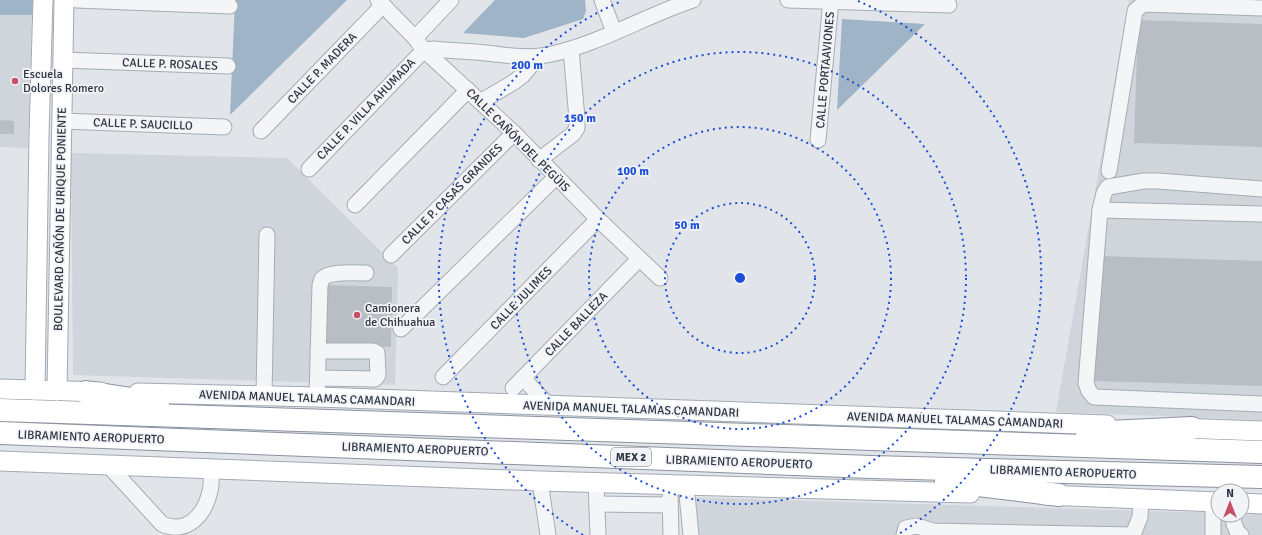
<svg xmlns="http://www.w3.org/2000/svg" width="1262" height="535" font-family="Signika,sans-serif">
	<style>
		.built { fill: #d0d4db }
		.water { fill: #9fb4c6 }
		.building { fill: #b9bec5 }
		.lines { fill: none; stroke-linecap: round; stroke-linejoin: round }
		.minor-casing { stroke: #a7acb3; stroke-width: 17 }
		.major-casing { stroke: #a1aab4; stroke-width: 21 }
		.highway-casing { stroke: #8a939f; stroke-width: 24 }
		.minor { stroke: #f4f5f7; stroke-width: 15 }
		.major { stroke: #fff; stroke-width: 19 }
		.highway { stroke: #fff; stroke-width: 22 }
		.ring { fill: none; stroke: #1d4ed8; stroke-width: 2; stroke-dasharray: 2 4 }
		.poi-dot { fill: #c54f66; stroke: #f1f3f6; stroke-width: 1.5 }
		.labels { text-anchor: middle; stroke-width: 3.5; stroke-linejoin: round; paint-order: stroke }
		.shield { fill: #f1f3f6; stroke: #666d77; stroke-width: 1 }
		.shield-label { font-size: 11px; font-weight: bold; fill: #2b3340 }
		.street-label { font-size: 12px; fill: #2b3340; stroke: #f1f3f6 }
		.poi-label { font-size: 12px; fill: #2b3340; stroke: #f1f3f6; text-anchor: start }
		.centre { fill: #1d4ed8; stroke: #f1f3f6; stroke-width: 2 }
		.ring-label { font-size: 12px; text-anchor: middle; font-weight: bold; fill: #1d4ed8; stroke: #f1f3f6; stroke-width: 3.5; stroke-linejoin: round; paint-order: stroke }
	</style>
	<rect width="100%" height="100%" fill="#e1e5e9"/>
	<g class="built">
		<polygon points="1129,0 1262,0 1262,420 1056,412"/>
		<polygon points="0,15 32,15 28,148 0,147"/>
		<polygon points="71,153 287,158 398,268 395,385 73,375"/>
		<polygon points="681,497 1218,513 1218,515 1262,514 1262,535 682,535"/>
	</g>
	<g class="water">
		<polygon points="0,0 33,0 32,15 0,15"/>
		<polygon points="235,0 347,0 230,115"/>
		<polygon points="495,0 585,0 586,11 583,19 524,38 463,33"/>
		<polygon points="842,19 925,24 837,110"/>
	</g>
	<g class="building">
		<polygon points="1138,20 1262,24 1262,147 1134,143"/>
		<polygon points="0,120 14,121 14,134 0,134"/>
		<polygon points="1099,256 1262,261 1262,386 1095,381"/>
		<polygon points="323,285 392,287 391,347 322,344"/>
	</g>
	<g class="lines">
		<g class="minor-casing">
			<g id="minor">
				<polyline points="76,0 230,6"/>
				<polyline points="378,0 415,38 424,50 514,133 598,219 660,278"/>
				<polyline points="602,0 614,32"/>
				<polyline points="788,0 949,5"/>
				<polyline points="415,38 451,0"/>
				<polyline points="63,60 228,66"/>
				<polyline points="480,102 514,82 523,75 539,56"/>
				<polyline points="61,121 224,127"/>
				<polyline points="261,131 383,5"/>
				<polyline points="818,140 831,0"/>
				<polyline points="539,160 573,134 577,128 577,119 571,49"/>
				<path d="M 309,169 L 424,50 L 434,49 C 451,51 468,51 486,53 C 506,55 526,59 547,55 C 595,46 645,16 693,0"/>
				<polyline points="1109,171 1135,11 1143,4 1262,8"/>
				<polyline points="355,205 468,90"/>
				<polyline points="1100,210 1104,193 1108,187 1144,181 1158,181 1262,189"/>
				<polyline points="1262,214 1100,210 1086,383 1089,391 1094,397 1262,404"/>
				<polyline points="391,255 514,133"/>
				<polyline points="401,329 556,177"/>
				<polyline points="318,351 373,351 377,353 378,375 375,379 318,378"/>
				<polyline points="443,377 598,219"/>
				<polyline points="523,378 549,406"/>
				<polyline points="513,388 639,259"/>
				<polyline points="264,396 267,235"/>
				<path d="M 317,397 L 320,285 C 321,283 321,281 322,279 C 329,271 355,273 366,273"/>
				<path d="M 108,465 L 162,524 C 188,535 205,514 210,491 C 212,484 211,476 211,469"/>
				<polyline points="540,481 548,535"/>
				<polyline points="596,482 598,535"/>
				<polyline points="686,485 691,535"/>
				<polyline points="670,495 671,535"/>
				<polyline points="1213,502 1213,535"/>
				<polyline points="597,504 670,505"/>
				<polyline points="1233,515 1234,524 1238,533 1241,535"/>
				<polyline points="904,535 906,528 917,526 933,531 1133,535 1140,517 1141,499"/>
			</g>
		</g>
		<g class="major-casing">
			<g id="major">
				<polyline points="0,389 101,392"/>
				<polyline points="35,390 39,136 43,0"/>
				<polyline points="57,391 64,0"/>
				<polyline points="138,393 317,397 1107,425"/>
				<polyline points="1177,428 1262,431"/>
				<polyline points="0,461 540,481 970,493"/>
				<polyline points="1045,495 1218,502"/>
				<polyline points="1242,503 1262,504"/>
			</g>
		</g>
		<g class="highway-casing">
			<g id="highway">
				<polyline points="86,392 158,403"/>
				<polyline points="0,410 1262,452"/>
				<polyline points="0,433 871,467 1262,477"/>
				<polyline points="1087,433 1192,428"/>
				<polyline points="946,481 1059,495"/>
			</g>
		</g>
		<use href="#minor" class="minor"/>
		<use href="#major" class="major"/>
		<use href="#highway" class="highway"/>
	</g>
	<g class="ring">
		<circle cx="740" cy="278" r="75"/>
		<circle cx="740" cy="278" r="151"/>
		<circle cx="740" cy="278" r="226"/>
		<path d="M583 535A301 301 0 0 1 622 1M858 1A301 301 0 0 1 897 535"/>
	</g>
	<g class="poi-dot">
		<circle cx="15" cy="81" r="4"/>
		<circle cx="357" cy="315" r="4"/>
	</g>
	<g class="labels">
		<rect class="shield" x="611" y="448" width="40" height="18" rx="3"/>
		<g class="shield-label">
			<text x="631" y="461">MEX 2</text>
		</g>
		<g class="street-label">
			<text transform="translate(170 64) rotate(2)" y="4">CALLE P. ROSALES</text>
			<text transform="translate(322 68) rotate(-46)" y="4">CALLE P. MADERA</text>
			<text transform="translate(825 70) rotate(-85)" y="4">CALLE PORTAAVIONES</text>
			<text transform="translate(366 109) rotate(-46)" y="4">CALLE P. VILLA AHUMADA</text>
			<text transform="translate(143 124) rotate(2)" y="4">CALLE P. SAUCILLO</text>
			<text transform="translate(518 140) rotate(45)" y="4">CALLE CAÑÓN DEL PEGÜIS</text>
			<text transform="translate(452 194) rotate(-45)" y="4">CALLE P. CASAS GRANDES</text>
			<text transform="translate(60 219) rotate(-89)" y="4">BOULEVARD CAÑÓN DE URIQUE PONIENTE</text>
			<text transform="translate(521 298) rotate(-46)" y="4">CALLE JULIMES</text>
			<text transform="translate(576 324) rotate(-46)" y="4">CALLE BALLEZA</text>
			<text transform="translate(307 398) rotate(2)" y="4">AVENIDA MANUEL TALAMAS CAMANDARI</text>
			<text transform="translate(631 409) rotate(2)" y="4">AVENIDA MANUEL TALAMAS CAMANDARI</text>
			<text transform="translate(955 420) rotate(2)" y="4">AVENIDA MANUEL TALAMAS CAMANDARI</text>
			<text transform="translate(91 437) rotate(2)" y="4">LIBRAMIENTO AEROPUERTO</text>
			<text transform="translate(415 449) rotate(2)" y="4">LIBRAMIENTO AEROPUERTO</text>
			<text transform="translate(739 462) rotate(2)" y="4">LIBRAMIENTO AEROPUERTO</text>
			<text transform="translate(1063 472) rotate(2)" y="4">LIBRAMIENTO AEROPUERTO</text>
		</g>
		<g class="poi-label">
			<text x="23" y="78">Escuela<tspan x="23" dy="14">Dolores Romero</tspan></text>
			<text x="365" y="312">Camionera<tspan x="365" dy="14">de Chihuahua</tspan></text>
		</g>
	</g>
	<circle cx="740" cy="278" r="6" class="centre"/>
	<g class="ring-label">
		<text x="527" y="69">200 m</text>
		<text x="580" y="122">150 m</text>
		<text x="633" y="175">100 m</text>
		<text x="687" y="229">50 m</text>
	</g>
	<g transform="translate(1230 503)"><circle r="19" fill="#f1f3f6" stroke="#a2a6ad"/>
	<path d="M0-3L7 15L0 10L-7 15Z" fill="#c54f66"/>
	<text y="-6" font-size="11" font-weight="bold" text-anchor="middle" fill="#2b3340">N</text>
	</g>
</svg>
